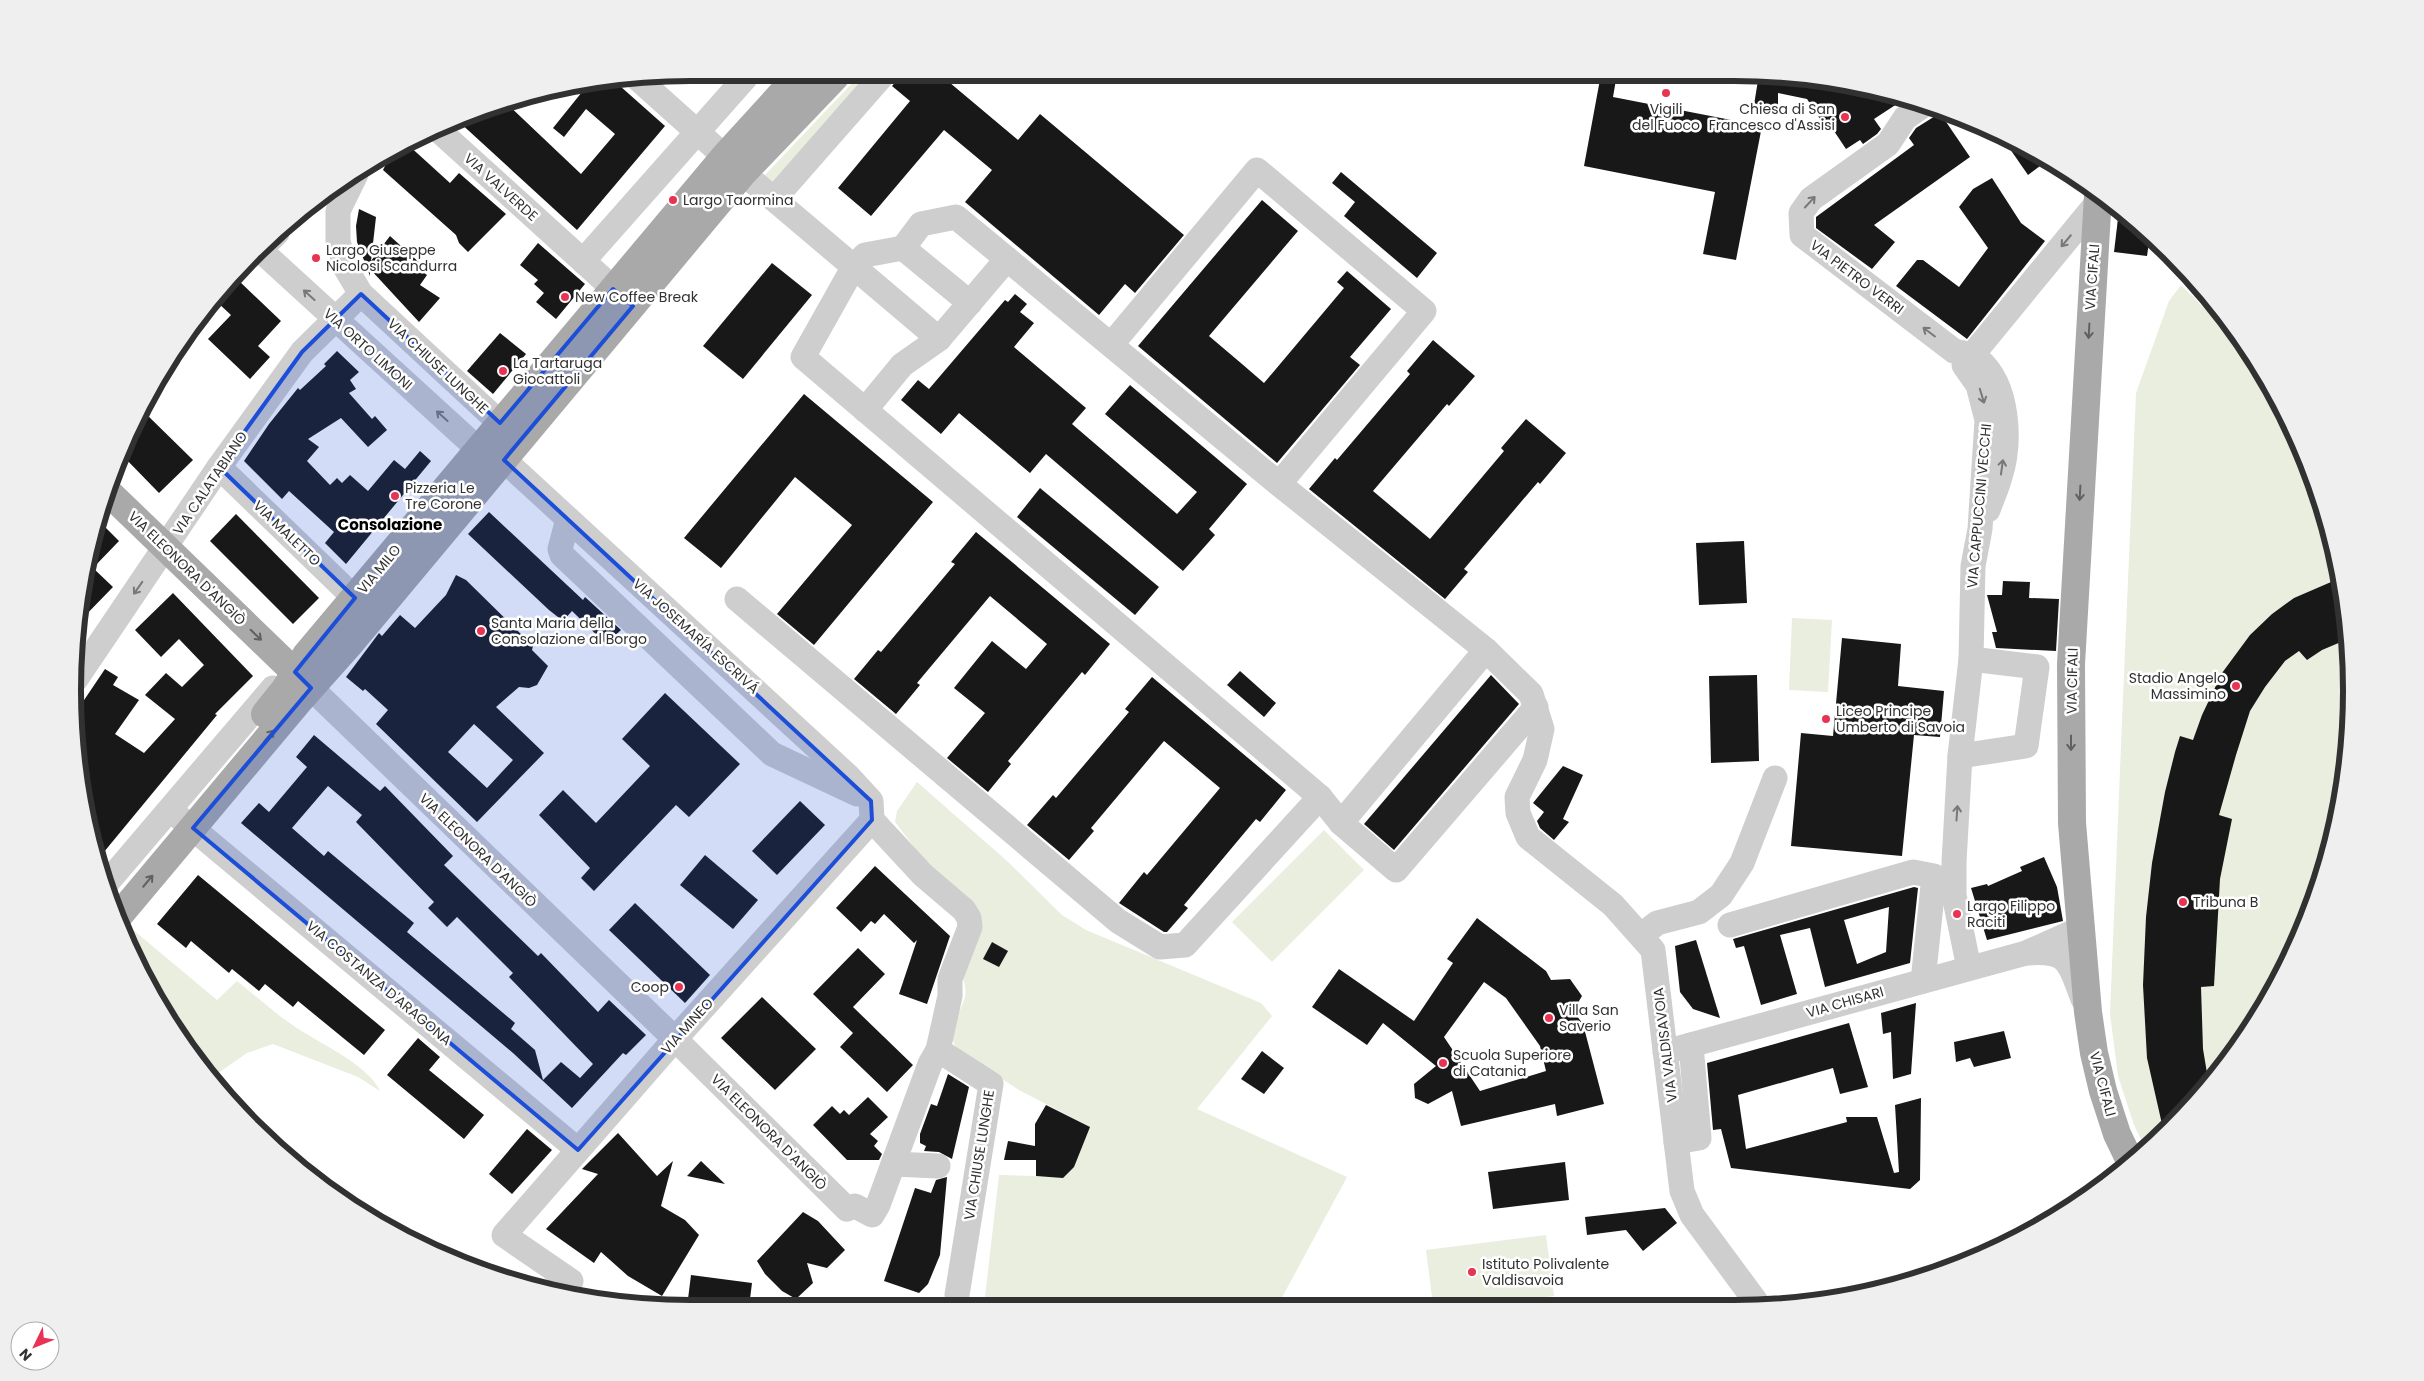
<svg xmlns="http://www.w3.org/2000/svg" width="2424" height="1381" font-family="Poppins,sans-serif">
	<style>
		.green { fill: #e9eedf }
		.building { fill: #181818; fill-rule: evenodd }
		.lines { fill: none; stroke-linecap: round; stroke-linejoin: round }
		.minor { stroke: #cecece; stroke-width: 25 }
		.major { stroke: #a9a9a9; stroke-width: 28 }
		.oneway { stroke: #787878 }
		.oneway2 { stroke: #616161 }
		.marked { fill: #1d4ed8; fill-opacity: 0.2; stroke: #1d4ed8; stroke-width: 4; stroke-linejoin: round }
		.poi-dot { fill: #e83352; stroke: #fff; stroke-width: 2 }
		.labels { text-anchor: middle; stroke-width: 5; stroke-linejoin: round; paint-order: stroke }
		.poi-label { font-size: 14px; fill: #313131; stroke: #fff; text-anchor: start }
		.street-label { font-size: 14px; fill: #313131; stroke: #fff }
		.neighbourhood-label { font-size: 15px; font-weight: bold; fill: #000; stroke: #fff }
		.rim { fill: none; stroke: #313131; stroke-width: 6 }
	</style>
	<rect width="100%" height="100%" fill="#fff"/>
	<g class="green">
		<polygon points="858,77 875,77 775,187 764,176"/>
		<polygon points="2181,285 2246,350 2288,417 2331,531 2350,650 2346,771 2319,889 2269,1000 2171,1127 2145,1148 2134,1125 2118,1076 2110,1014 2122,721 2136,393 2169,301"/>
		<polygon points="1792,618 1832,620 1828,692 1789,690"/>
		<path d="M 917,782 L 1006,860 L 1062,915 L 1086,930 L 1261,1003 L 1272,1016 L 1197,1109 L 1347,1177 L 1278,1305 L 984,1306 L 999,1175 L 1063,1177 L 1090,1127 L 1019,1090 L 957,1050 C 944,1026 959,1019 965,997 C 967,987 963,979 960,970 L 978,931 L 895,822 L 897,811 Z"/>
		<polygon points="1324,830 1364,870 1272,962 1232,922"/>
		<path d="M 132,929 L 217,1000 L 237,981 C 255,995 272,1011 291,1024 C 316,1042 367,1063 380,1091 L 358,1077 L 273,1044 L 247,1053 L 211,1078 L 155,1000 L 125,939 Z"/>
		<polygon points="1546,1235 1554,1296 1484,1304 1433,1305 1426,1250"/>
	</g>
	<g class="building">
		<polygon points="1601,74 1617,74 1613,97 1762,126 1736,260 1703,254 1715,192 1584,166"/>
		<polygon points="1759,74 1774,74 1903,100 1874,119 1881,129 1877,134 1863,144 1860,140 1846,149 1828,122 1824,125 1807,99 1778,93 1778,109 1754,105"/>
		<polygon points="900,77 943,77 1018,140 1040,114 1184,235 1135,293 1125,284 1099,315 965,202 992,170 944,130 871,216 838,188 910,101 892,86"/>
		<polygon points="611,78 665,126 577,230 457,120 505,102 581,174 615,134 586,109 564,137 553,128 582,92 575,86"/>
		<polygon points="1940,113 1970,157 1874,225 1895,242 1872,269 1816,228 1816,217 1914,145 1909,138 1916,128"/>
		<polygon points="2001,136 2043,155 2048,160 2028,175"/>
		<polygon points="406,143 450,183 459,173 506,214 468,252 459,243 456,235 383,170 392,152"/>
		<polygon points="1341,172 1437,253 1417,278 1344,216 1355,202 1332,183"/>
		<polygon points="1992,178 2021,223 2045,241 1967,339 1896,286 1917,260 1923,260 1959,287 1988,248 1959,207 1973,189"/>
		<polygon points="1262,200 1298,231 1209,336 1242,364 1264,383 1344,288 1337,282 1347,271 1391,309 1350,357 1360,365 1277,463 1138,346"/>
		<polygon points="359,209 376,217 371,261 390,236 422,265 419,269 427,275 420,285 440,298 419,322 370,269 370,276 357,242 356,226"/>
		<polygon points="2119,210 2150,235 2147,256 2114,252"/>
		<polygon points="538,243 585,284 556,319 536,302 544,293 534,284 538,280 520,265"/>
		<polygon points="772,263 812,295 743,379 703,346"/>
		<polygon points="238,280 281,321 258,346 270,357 250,379 208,339 231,315 217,302"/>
		<polygon points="1015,294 1027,304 1020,312 1034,323 1014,347 1086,408 1072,424 1177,514 1197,492 1105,414 1130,385 1247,484 1209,529 1215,535 1183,571 1046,454 1030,473 959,413 941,434 901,400 918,380 929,389 1005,300 1008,302"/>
		<polygon points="500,333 526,354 493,394 467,371"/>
		<polygon points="1433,340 1475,376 1449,406 1447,404 1373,491 1430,539 1504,451 1501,448 1526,419 1566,453 1540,484 1538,482 1464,569 1468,572 1445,599 1309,489 1335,458 1337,460 1410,374 1407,371"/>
		<polygon points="337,351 359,372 350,380 356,389 349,393 372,419 375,416 387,430 368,447 341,418 308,439 319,447 307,461 330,485 337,478 342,483 350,475 368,491 394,460 405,469 420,451 431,461 346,564 325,543 334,532 289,491 282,499 244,461 269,424 298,388 300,390 326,366 324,364"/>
		<polygon points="804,394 933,502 814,645 777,614 852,525 795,477 721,568 684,538"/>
		<polygon points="141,409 193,460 159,493 122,455"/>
		<polygon points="1040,488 1159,587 1135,615 1017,517"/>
		<polygon points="489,512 583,600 585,597 621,630 606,644 572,611 563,621 549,610 468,534"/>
		<polygon points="236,514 319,598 293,624 210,541"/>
		<polygon points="98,520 119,541 93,568 113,587 77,624 78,610"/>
		<polygon points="976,532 1110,644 1085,675 1082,672 1008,761 1011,764 988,792 947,758 985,713 954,688 992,641 1026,669 1047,644 990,596 917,683 920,685 896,714 854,679 878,650 881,652 955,564 951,562"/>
		<polygon points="1744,541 1747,603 1699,605 1696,543"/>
		<path d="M 456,575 L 466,580 L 533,646 L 532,650 L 548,666 L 537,685 L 529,688 L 519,687 L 496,707 L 544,753 L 477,822 L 376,724 L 388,710 L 365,689 L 363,691 L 346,677 L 379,633 L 382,636 L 400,615 L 415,628 L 446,595 ZM 474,724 L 513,760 L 487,788 L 448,752 Z"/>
		<polygon points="2338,579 2348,639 2322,650 2307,660 2299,651 2285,661 2265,687 2250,711 2236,755 2219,815 2232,819 2220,879 2214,986 2201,987 2203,1049 2208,1079 2171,1127 2164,1133 2147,1058 2143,985 2146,917 2152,863 2165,792 2175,752 2180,736 2193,740 2202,715 2222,673 2250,635 2272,614 2294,598"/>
		<polygon points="2003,581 2030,582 2029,598 2059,599 2056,651 1996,648 1992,632 1997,632 1987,595 2002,595"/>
		<polygon points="173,593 253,676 215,714 217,715 99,858 90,829 96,821 84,811 74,731 74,715 105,669 118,677 113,685 139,700 115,734 144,753 175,719 145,695 166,673 182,687 204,665 179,639 161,657 135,630"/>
		<polygon points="1842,638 1901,644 1898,686 1944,691 1940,737 1914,735 1902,856 1791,846 1801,733 1833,736"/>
		<polygon points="1240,671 1276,703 1264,717 1227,685"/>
		<polygon points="1491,675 1519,704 1394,850 1364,824"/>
		<polygon points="1757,675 1759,761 1711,763 1709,676"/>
		<polygon points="1152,677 1286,790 1260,822 1256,819 1184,905 1188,908 1167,932 1164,932 1119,903 1144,872 1147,875 1220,788 1164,741 1091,828 1094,831 1069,860 1027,825 1053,795 1056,798 1129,712 1125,709"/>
		<polygon points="665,693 740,764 689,817 676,805 594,891 581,878 590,868 539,815 563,790 596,823 650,766 622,739"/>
		<path d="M 314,735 L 380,791 L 385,786 L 453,856 L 444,865 L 538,956 L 541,953 L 598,1012 L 609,1000 L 646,1035 L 626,1055 L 623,1053 L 572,1108 L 513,1053 L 241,823 L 259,803 L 269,812 L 307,767 L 296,757 ZM 328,786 L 362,815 L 356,822 L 434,902 L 428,908 L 447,927 L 457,917 L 513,973 L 509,977 L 593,1064 L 580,1078 L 561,1062 L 543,1080 L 535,1050 L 511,1029 L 515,1023 L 407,932 L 414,923 L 328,851 L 324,856 L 292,828 Z"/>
		<polygon points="1563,766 1583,775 1563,819 1569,822 1554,840 1540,828 1537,821 1544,812 1533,803"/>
		<polygon points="800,801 825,825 777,875 752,851"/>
		<polygon points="705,855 758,900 733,929 680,885"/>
		<polygon points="2044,857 2057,887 2063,921 1987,940 1971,888 1987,884 1988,886 2022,871 2020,867"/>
		<polygon points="875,866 950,936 927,1004 899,994 917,940 914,943 884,914 875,924 871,921 861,932 836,908"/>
		<polygon points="198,875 385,1030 364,1055 298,1001 293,1007 265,984 259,991 232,969 229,973 191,941 186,948 157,924"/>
		<path d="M 1914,887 L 1918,888 L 1910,963 L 1825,987 L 1810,928 L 1780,935 L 1797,994 L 1761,1005 L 1744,946 L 1736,948 L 1733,939 ZM 1889,907 L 1886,952 L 1857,964 L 1844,920 Z"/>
		<polygon points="635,903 710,975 685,1003 609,930"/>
		<path d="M 1477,918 L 1546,971 L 1551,980 L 1570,979 L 1582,996 L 1573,1011 L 1583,1024 L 1604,1104 L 1557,1116 L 1555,1104 L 1461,1126 L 1452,1091 L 1428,1104 L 1415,1098 L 1414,1084 L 1436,1066 L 1383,1023 L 1367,1045 L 1312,1007 L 1339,969 L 1414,1021 L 1453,963 L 1447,959 ZM 1484,982 L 1506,998 L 1540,1046 L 1546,1071 L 1480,1091 L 1444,1037 Z"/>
		<polygon points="1696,940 1720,1018 1693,1009 1680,992 1675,946"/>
		<polygon points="992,942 1008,951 999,967 983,959"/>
		<polygon points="858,948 885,974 853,1007 913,1065 887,1092 840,1047 853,1033 813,994"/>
		<polygon points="762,997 816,1049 775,1090 721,1038"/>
		<polygon points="1916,1003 1911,1074 1893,1079 1891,1032 1883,1034 1881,1013"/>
		<polygon points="1849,1023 1868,1087 1840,1094 1833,1068 1738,1095 1746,1149 1847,1122 1846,1117 1877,1117 1894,1173 1899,1172 1895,1105 1921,1098 1920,1180 1910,1189 1731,1168 1721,1129 1713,1130 1707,1063"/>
		<polygon points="2004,1031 2011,1058 1974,1067 1970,1058 1956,1062 1954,1042"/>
		<polygon points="418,1038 440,1057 429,1070 484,1115 464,1139 387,1075"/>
		<polygon points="1262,1051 1284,1068 1264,1094 1241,1079"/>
		<polygon points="948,1074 969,1087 952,1159 939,1152 924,1151 926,1146 920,1143 920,1134 931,1104 937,1106"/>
		<polygon points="868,1097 888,1117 870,1134 878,1141 874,1146 882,1154 879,1160 847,1160 813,1125 832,1106 840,1114 844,1110 849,1115"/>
		<polygon points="1046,1105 1090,1127 1074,1167 1063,1178 1036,1176 1036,1160 1004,1160 1008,1141 1035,1146 1035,1124"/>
		<polygon points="527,1129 552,1150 512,1194 489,1174"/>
		<polygon points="618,1133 657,1176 673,1161 661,1206 685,1220 699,1235 662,1296 628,1276 601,1252 594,1263 546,1229 598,1174 582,1169"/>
		<polygon points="701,1161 725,1184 687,1176"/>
		<polygon points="1565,1162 1569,1200 1493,1209 1488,1172"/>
		<polygon points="947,1177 940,1255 928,1284 919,1293 884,1281 915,1188 931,1193 936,1180"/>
		<polygon points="1665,1208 1677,1223 1643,1251 1626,1230 1587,1235 1585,1217"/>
		<polygon points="803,1212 818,1221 845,1250 827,1268 807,1263 813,1283 796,1299 782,1291 765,1274 757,1261"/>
		<polygon points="691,1275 752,1283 749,1307 687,1307"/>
	</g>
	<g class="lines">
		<g class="minor">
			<polyline points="637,78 743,173 939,339 1007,259 1279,484 1486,650 1531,694 1542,729 1535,760 1517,797 1518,813 1528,837 1613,905 1653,950 1682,1191 1692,1215 1757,1303"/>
			<path d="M 1925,104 L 1905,118 L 1888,144 L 1811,199 L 1801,213 L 1802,235 L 1954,351 C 1963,353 1973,354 1979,360 C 2009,386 2011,442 2000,477 C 1997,488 1992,499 1988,510"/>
			<polyline points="436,128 583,261"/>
			<polyline points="356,174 338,211 338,241 345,267 361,294 500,423"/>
			<polyline points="774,199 881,77"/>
			<polyline points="903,248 921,224 956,217 1007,259"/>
			<polyline points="259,249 478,449"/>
			<polyline points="260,250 277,233"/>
			<polyline points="628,302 583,261 746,77"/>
			<polyline points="970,303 903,248 865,255 853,268 803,357 1320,797 1341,823 1486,650"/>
			<polyline points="1111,345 1257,170 1424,311 1279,484"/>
			<polyline points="865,410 902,365 939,339"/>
			<polyline points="504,460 848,776 871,801 872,820"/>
			<polyline points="219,467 368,611"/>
			<polyline points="568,519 560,549 562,555 772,754 857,794"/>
			<polyline points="737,599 1118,921 1160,947 1185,945 1320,797"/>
			<polyline points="76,679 219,467 302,352 361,294"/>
			<polyline points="311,688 675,1039 847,1209 855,1206 872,1215 878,1205 930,1064 938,1050"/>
			<polyline points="1960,756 2026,746 2037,667 1971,659"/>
			<polyline points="179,817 578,1150"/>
			<polyline points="872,820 923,875 964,910 969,918 970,927 950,979 950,996 938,1050 991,1084 957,1295"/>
			<polyline points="1341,823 1396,870 1536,707"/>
			<polyline points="106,884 273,688"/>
			<polyline points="1730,925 1913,872 1934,876 1923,981"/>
			<polyline points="1642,935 1657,923 1699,912 1721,895 1742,863 1775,778"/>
			<path d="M 2028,953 C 2070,950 2069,963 2083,999"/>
			<polyline points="1969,968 1954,895 1954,862 1960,756 1971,659 1973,566 1980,529 1987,420 1978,385 1964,365 2097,203"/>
			<polyline points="1665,1052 2026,953 2082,928"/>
			<polyline points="1676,1142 1699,1138 1691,1045"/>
			<polyline points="893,1164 938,1166"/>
			<polyline points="571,1281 504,1235 675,1039 872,820"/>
		</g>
		<g class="major">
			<polyline points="2098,195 2071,664 2072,823 2088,1012 2094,1053 2103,1091 2117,1134 2130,1161"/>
			<polyline points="108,492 308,685"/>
			<polyline points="265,714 285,689 306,655 725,156 797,77"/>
			<polyline points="117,918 299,701 348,646 743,173 835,77"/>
		</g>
	</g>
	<defs><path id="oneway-shaft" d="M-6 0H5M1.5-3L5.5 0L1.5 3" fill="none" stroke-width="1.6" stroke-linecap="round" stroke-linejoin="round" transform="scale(1.25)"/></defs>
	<g class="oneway">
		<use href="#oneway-shaft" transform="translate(1810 202) rotate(-47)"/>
		<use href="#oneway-shaft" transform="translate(2066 241) rotate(130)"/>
		<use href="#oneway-shaft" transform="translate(309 295) rotate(-138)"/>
		<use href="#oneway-shaft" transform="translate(1929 332) rotate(-143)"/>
		<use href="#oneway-shaft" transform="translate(1982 396) rotate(73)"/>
		<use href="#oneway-shaft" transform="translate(442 416) rotate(-138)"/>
		<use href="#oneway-shaft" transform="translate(2002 467) rotate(-82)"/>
		<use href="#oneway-shaft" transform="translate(138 588) rotate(125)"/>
		<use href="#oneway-shaft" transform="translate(1957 813) rotate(-86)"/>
	</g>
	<g class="oneway2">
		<use href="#oneway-shaft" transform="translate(2089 331) rotate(93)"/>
		<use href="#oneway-shaft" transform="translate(2080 493) rotate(93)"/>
		<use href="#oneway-shaft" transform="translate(256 635) rotate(44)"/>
		<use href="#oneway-shaft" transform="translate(269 736) rotate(-50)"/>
		<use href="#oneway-shaft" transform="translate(2071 743) rotate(90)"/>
		<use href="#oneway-shaft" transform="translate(148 881) rotate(-50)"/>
	</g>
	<path class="marked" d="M 613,289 L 633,306 L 504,460 L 871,801 L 872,820 L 578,1150 L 193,828 L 311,688 L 295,672 L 355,598 L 219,467 L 302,352 L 361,294 L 500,423 Z"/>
	<g class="poi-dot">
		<circle cx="1666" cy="93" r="5"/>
		<circle cx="1845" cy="117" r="5"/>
		<circle cx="673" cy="200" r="5"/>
		<circle cx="316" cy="258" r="5"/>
		<circle cx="565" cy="297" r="5"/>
		<circle cx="503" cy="371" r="5"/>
		<circle cx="395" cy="496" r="5"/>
		<circle cx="481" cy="631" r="5"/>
		<circle cx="2236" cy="686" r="5"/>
		<circle cx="1826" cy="719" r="5"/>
		<circle cx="2183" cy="902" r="5"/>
		<circle cx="1957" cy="914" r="5"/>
		<circle cx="679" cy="987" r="5"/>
		<circle cx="1549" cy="1018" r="5"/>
		<circle cx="1443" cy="1063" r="5"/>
		<circle cx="1472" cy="1272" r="5"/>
	</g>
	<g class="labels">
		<g class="poi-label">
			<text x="1666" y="114" text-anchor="middle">Vigili<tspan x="1666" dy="16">del Fuoco</tspan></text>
			<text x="1835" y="114" text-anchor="end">Chiesa di San<tspan x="1835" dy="16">Francesco d'Assisi</tspan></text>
			<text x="683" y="205">Largo Taormina</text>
			<text x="326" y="255">Largo Giuseppe<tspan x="326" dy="16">Nicolosi Scandurra</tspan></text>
			<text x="575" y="302">New Coffee Break</text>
			<text x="513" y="368">La Tartaruga<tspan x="513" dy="16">Giocattoli</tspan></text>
			<text x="405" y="493">Pizzeria Le<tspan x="405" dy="16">Tre Corone</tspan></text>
			<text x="491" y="628">Santa Maria della<tspan x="491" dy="16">Consolazione al Borgo</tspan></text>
			<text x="2226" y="683" text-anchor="end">Stadio Angelo<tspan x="2226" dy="16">Massimino</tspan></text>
			<text x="1836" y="716">Liceo Principe<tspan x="1836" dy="16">Umberto di Savoia</tspan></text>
			<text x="2193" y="907">Tribuna B</text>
			<text x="1967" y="911">Largo Filippo<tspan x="1967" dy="16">Raciti</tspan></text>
			<text x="669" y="992" text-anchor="end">Coop</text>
			<text x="1559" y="1015">Villa San<tspan x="1559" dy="16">Saverio</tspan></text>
			<text x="1453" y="1060">Scuola Superiore<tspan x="1453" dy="16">di Catania</tspan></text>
			<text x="1482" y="1269">Istituto Polivalente<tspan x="1482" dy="16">Valdisavoia</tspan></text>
		</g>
		<g class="street-label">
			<text transform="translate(501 187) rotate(42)" y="5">VIA VALVERDE</text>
			<text transform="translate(1857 277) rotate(37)" y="5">VIA PIETRO VERRI</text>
			<text transform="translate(2092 277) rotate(-86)" y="5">VIA CIFALI</text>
			<text transform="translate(368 349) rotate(42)" y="5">VIA ORTO LIMONI</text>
			<text transform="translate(438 366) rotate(43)" y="5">VIA CHIUSE LUNGHE</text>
			<text transform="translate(210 483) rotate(-56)" y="5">VIA CALATABIANO</text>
			<text transform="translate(1979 506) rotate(-85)" y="5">VIA CAPPUCCINI VECCHI</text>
			<text transform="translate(287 533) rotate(44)" y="5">VIA MALETTO</text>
			<text transform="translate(187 568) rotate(44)" y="5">VIA ELEONORA D'ANGIÒ</text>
			<text transform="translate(379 569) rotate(-50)" y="5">VIA MILO</text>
			<text transform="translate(696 636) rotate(42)" y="5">VIA JOSEMARÍA ESCRIVÁ</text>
			<text transform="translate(2072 681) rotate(-89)" y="5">VIA CIFALI</text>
			<text transform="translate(478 850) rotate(44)" y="5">VIA ELEONORA D'ANGIÒ</text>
			<text transform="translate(379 983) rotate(40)" y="5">VIA COSTANZA D'ARAGONA</text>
			<text transform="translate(1845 1002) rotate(-16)" y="5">VIA CHISARI</text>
			<text transform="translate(687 1026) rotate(-48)" y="5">VIA MINEO</text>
			<text transform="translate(1665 1045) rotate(-97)" y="5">VIA VALDISAVOIA</text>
			<text transform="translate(2103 1084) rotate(75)" y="5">VIA CIFALI</text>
			<text transform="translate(769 1132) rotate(45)" y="5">VIA ELEONORA D'ANGIÒ</text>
			<text transform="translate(979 1155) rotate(-81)" y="5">VIA CHIUSE LUNGHE</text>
		</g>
		<g class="neighbourhood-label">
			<text x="390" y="530">Consolazione</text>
		</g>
	</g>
	<path d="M0 0H2424V1381H0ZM690 81H1734A609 609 0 0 1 2343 690V691A609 609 0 0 1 1734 1300H690A609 609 0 0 1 81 691V690A609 609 0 0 1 690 81Z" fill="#efefef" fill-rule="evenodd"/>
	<path class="rim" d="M690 81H1734A609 609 0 0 1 2343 690V691A609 609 0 0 1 1734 1300H690A609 609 0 0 1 81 691V690A609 609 0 0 1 690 81Z"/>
	<g transform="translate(35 1346) rotate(227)"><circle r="24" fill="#ffffff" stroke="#adadad"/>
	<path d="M0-4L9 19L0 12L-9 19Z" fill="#e83352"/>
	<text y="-8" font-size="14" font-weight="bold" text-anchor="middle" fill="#313131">N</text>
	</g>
</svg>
